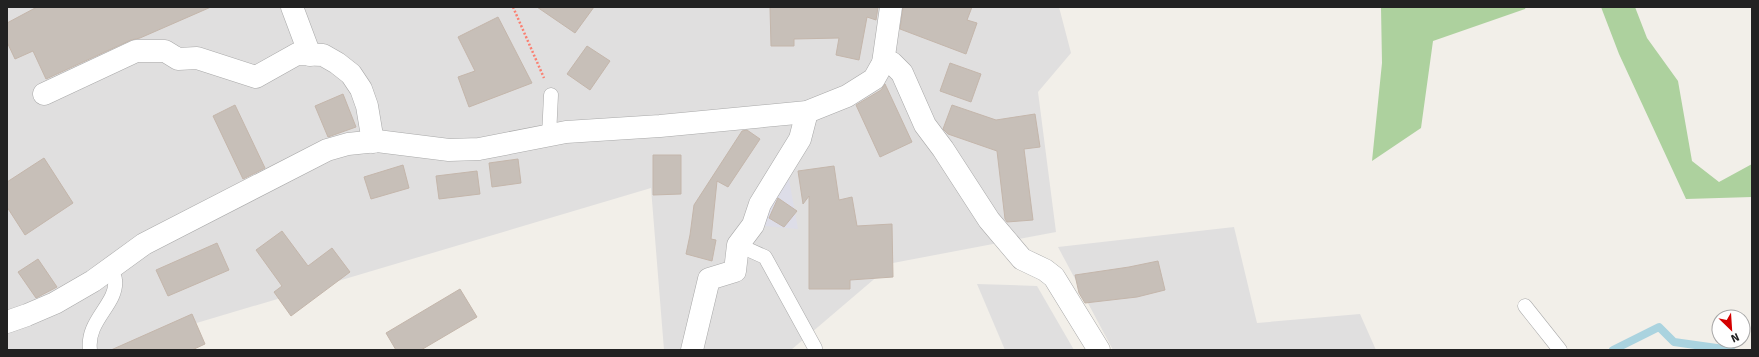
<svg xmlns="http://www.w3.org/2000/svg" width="1759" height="357" font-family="Signika,sans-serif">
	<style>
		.residential { fill: #e0dfdf }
		.forest { fill: #add19e }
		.plaza { fill: #dddde8 }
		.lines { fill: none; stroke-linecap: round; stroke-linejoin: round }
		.stream { stroke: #aad3df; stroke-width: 8 }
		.building { fill: #c7bfb8; stroke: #c4b6ab }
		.lane-casing { stroke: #a9a9a9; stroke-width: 15 }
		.street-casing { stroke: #a9a9a9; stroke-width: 23 }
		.path { stroke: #fa8072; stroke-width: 2.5; stroke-dasharray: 2 2; stroke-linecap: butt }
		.lane { stroke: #fff; stroke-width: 14 }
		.street { stroke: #fff; stroke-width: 22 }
	</style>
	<rect width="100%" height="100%" fill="#f2efe9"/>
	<g class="residential">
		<polygon points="7,7 1059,7 1071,53 1038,92 1056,232 893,263 791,350 664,350 651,188 163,333 155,350 7,350"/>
		<polygon points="1234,227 1257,323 1360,314 1376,350 1113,350 1058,247"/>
		<polygon points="977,284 1037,286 1074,350 1005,350"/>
	</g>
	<g class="forest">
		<polygon points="1381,7 1526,7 1525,9 1433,41 1421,128 1372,161 1382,63"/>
		<polygon points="1601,7 1635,7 1647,38 1678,81 1692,161 1719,182 1752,164 1752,197 1686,199 1619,54"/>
	</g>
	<polygon class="plaza" points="786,163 798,229 753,225"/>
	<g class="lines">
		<polyline class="stream" points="1613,350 1659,327 1674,342 1731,350"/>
	</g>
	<g class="building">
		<polygon points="37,7 211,7 140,38 131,40 46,79 33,51 15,59 7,42 7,23"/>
		<polygon points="537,7 594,7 575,33"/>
		<polygon points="770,7 878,7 876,20 867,17 859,60 836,55 839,38 794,39 794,46 771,46"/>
		<polygon points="903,7 972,7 967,20 977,23 966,54 900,29"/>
		<polygon points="498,17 532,83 469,107 458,77 475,71 458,37"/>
		<polygon points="587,46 610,61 590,90 567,74"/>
		<polygon points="950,63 981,74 971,102 940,91"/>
		<polygon points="885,84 912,142 880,157 856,105 881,90"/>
		<polygon points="343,94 356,127 328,137 315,106"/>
		<polygon points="235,105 265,168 243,179 213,116"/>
		<polygon points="952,105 996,120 1035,114 1040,147 1024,149 1033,220 1007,222 1005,219 997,151 948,134 943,129"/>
		<polygon points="747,130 760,139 728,187 717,181 711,239 716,240 712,261 686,254 690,235 694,205 742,131"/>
		<polygon points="653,155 681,155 681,194 653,195"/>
		<polygon points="44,158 73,203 25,235 7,207 7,182"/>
		<polygon points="518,159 521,183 492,187 489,163"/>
		<polygon points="403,165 409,188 371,199 364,177"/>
		<polygon points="834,166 839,200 852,197 857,226 892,224 893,277 850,280 850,289 809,289 809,196 803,204 798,171"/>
		<polygon points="477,171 480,194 439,199 436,176"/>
		<polygon points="778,198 797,211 784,227 769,218"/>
		<polygon points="282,231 308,266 332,248 350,272 291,316 274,292 282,286 256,250"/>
		<polygon points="217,243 229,270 168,296 156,270"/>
		<polygon points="38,259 57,287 36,298 18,272"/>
		<polygon points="1158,261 1165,290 1137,297 1085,303 1079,293 1075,275 1129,267"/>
		<polygon points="460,289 477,317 421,350 396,350 386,333"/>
		<polygon points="192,314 205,344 192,350 111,350"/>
	</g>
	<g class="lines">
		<g class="lane-casing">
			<g id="lane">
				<polyline points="549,136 551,95"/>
				<polyline points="738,245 765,257 815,348"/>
				<polyline points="1525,306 1560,350"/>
				<path d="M 90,350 C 86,320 118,304 115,280 C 115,277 112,272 110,269"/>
			</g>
		</g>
		<g class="street-casing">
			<g id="street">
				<polyline points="292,7 310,55"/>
				<polyline points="883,63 892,63 902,73 925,125 943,149 989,220 1022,259 1045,270 1054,277 1099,350"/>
				<polyline points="44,94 136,51 165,51 178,59 197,58 256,77 297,54 323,55 337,63 351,74 361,89 367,106 373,142"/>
				<polyline points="7,322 27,315 55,303 93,281 144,244 327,150 348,144 377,141 449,150 479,149 566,132 660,126 807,112 847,96 874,79 883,63 891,7"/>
				<polyline points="692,350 709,279 735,271 738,245 753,225 760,204 800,139 807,112"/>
			</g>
		</g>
		<polyline class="path" points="513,7 544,78"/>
		<use href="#lane" class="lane"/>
		<use href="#street" class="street"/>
	</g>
	<rect width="1759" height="357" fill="none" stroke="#222222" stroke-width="16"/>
	<g transform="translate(1731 329) rotate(155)"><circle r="19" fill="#ffffff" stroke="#a7a7a7"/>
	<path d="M0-3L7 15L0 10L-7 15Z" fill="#d40000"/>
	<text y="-6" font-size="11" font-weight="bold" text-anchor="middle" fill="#222222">N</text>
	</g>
</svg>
